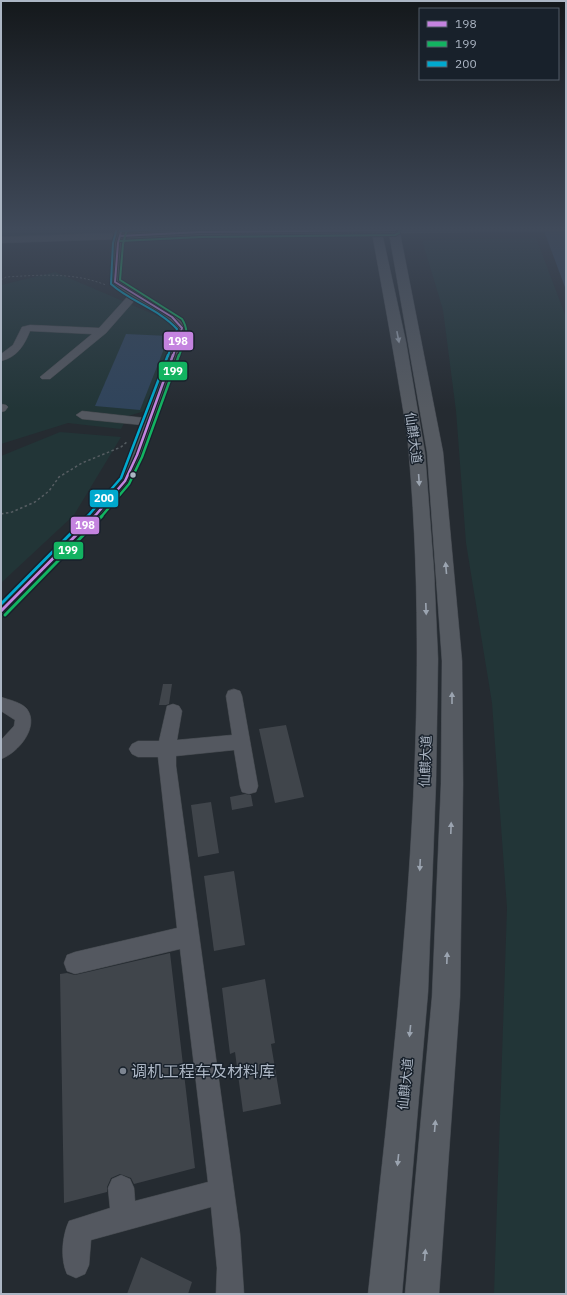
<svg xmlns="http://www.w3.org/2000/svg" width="567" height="1295" font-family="'IBM Plex Sans','Noto Sans SC',sans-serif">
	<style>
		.green { fill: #223537 }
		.water { fill: #30445b }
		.building { fill: #40454b }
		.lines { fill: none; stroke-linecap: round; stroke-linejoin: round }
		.minor-casing { stroke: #42474c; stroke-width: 1 }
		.major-casing { stroke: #42474e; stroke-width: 1 }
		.path-far1 { stroke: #565d62; stroke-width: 1; stroke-dasharray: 2 2; stroke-linecap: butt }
		.path { stroke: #565d62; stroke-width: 1.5; stroke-dasharray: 2.5 2.5; stroke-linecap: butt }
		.minor { fill: #545860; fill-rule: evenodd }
		.major { fill: #565b62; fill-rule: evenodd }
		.bus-1-far2-casing { stroke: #18212b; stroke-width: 4 }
		.bus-1-far1-casing { stroke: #18212b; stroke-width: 5 }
		.bus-1-casing { stroke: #18212b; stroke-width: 6 }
		.bus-2-far2-casing { stroke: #18212b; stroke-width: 4 }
		.bus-2-far1-casing { stroke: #18212b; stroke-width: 5 }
		.bus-2-casing { stroke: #18212b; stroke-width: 6 }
		.bus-3-far2-casing { stroke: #18212b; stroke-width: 4 }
		.bus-3-far1-casing { stroke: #18212b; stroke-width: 5 }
		.bus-3-casing { stroke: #18212b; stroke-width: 6 }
		.bus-1-far2 { stroke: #c483df; stroke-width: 2 }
		.bus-1-far1 { stroke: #c483df; stroke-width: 2.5 }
		.bus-1 { stroke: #c483df; stroke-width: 3 }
		.bus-2-far2 { stroke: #13b361; stroke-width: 2 }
		.bus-2-far1 { stroke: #13b361; stroke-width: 2.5 }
		.bus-2 { stroke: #13b361; stroke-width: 3 }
		.bus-3-far2 { stroke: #00a9ce; stroke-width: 2 }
		.bus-3-far1 { stroke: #00a9ce; stroke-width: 2.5 }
		.bus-3 { stroke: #00a9ce; stroke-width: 3 }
		.oneway { fill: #9ba4b0 }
		.bus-dot { fill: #acb6c4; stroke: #18212b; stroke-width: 1.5 }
		.poi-dot { fill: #7d8591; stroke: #18212b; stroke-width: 1.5 }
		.labels { text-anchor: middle; stroke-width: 3; stroke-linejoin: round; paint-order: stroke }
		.street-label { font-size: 13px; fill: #acb6c4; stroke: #18212b }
		.near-poi-label { font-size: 16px; fill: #acb6c4; stroke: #18212b; text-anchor: start }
		.line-badge { stroke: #18212b; stroke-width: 1.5 }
		.badge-label { font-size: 11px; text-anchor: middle; font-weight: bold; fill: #fff }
	</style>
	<rect width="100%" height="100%" fill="#252b31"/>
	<g class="green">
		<polygon points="84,228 92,228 97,231 90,235 1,238 1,231"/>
		<polygon points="143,228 265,228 150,232 144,231"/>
		<polygon points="536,238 566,317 566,1294 494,1294 507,908 492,703 466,543 456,411 443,310 422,240"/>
		<polygon points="55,272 174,323 175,333 145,411 128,416 121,429 68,423 1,444 1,285"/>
		<polygon points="60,432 121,437 74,515 1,583 1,456"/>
	</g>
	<g class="water">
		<polygon points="543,228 566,228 566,290"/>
		<polygon points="126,334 169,336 140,410 95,406"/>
	</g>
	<g class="building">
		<polygon points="163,684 172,684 169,704 166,705 159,705"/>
		<polygon points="286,725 304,797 275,803 259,729"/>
		<polygon points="245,794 251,795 253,806 232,810 230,797"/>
		<polygon points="211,802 219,853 198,857 191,805"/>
		<polygon points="234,871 245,945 214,951 204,876"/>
		<polygon points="170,953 195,1168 134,1184 131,1178 120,1174 111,1178 107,1187 107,1192 64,1203 60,974 67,973 75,975"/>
		<polygon points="265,979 275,1043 271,1044 281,1104 243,1112 235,1052 230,1054 222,988"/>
		<polygon points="141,1257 192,1282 188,1294 127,1294"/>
	</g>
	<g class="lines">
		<g class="minor-casing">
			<g id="minor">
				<path d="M 118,228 L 126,228 L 122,243 L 120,281 L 175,315 L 187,328 L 186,334 L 143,455 L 132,481 L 108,510 L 6,615 L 1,617 L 1,601 L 98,504 L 119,479 L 142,425 L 82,419 L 76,415 L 82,411 L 145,418 L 176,334 L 177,328 L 175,325 L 135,300 L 106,333 L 50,379 L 42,379 L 40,377 L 92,334 L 30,331 C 24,346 17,357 1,361 L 1,354 L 13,345 L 22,327 L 30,325 L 99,328 L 128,296 L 110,282 L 114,243 Z"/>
				<polygon points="1,404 6,405 8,407 5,411 1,412"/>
				<path d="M 234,689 L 240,691 L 242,696 L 258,786 L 256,792 L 249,794 L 242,792 L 240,786 L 234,750 L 176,756 L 176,766 L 240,1234 L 244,1294 L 216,1294 L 217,1268 L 211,1207 L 91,1240 L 89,1265 L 85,1274 L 76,1278 L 67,1274 C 60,1259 62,1236 69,1221 L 110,1208 L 108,1188 L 112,1179 L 121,1175 L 130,1179 L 134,1188 L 135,1201 L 208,1182 L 180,949 L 75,974 L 67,971 L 64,963 L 67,955 L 75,952 L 177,928 L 158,757 L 138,757 L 132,754 L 129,749 L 132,744 L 138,741 L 159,741 L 167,706 L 173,704 L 179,706 L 182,711 L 177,740 L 232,735 L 226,696 L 228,691 Z"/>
				<path d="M 1,697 C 9,700 21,702 27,709 C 40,727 18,753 1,759 L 1,740 L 14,726 L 15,720 L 1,711 Z"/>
			</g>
		</g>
		<g class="major-casing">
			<path id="major" d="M 263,228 L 566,228 L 566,231 L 400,233 L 443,452 L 462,661 L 463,784 L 460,997 L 439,1294 L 405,1294 L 432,997 L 441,784 L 442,661 L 427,452 L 389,233 L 382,233 L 406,342 L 425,453 L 434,571 L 438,659 L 436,780 L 428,992 L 402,1294 L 368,1294 C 398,1016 433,735 409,455 C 408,436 404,416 401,397 C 392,342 382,288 372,233 L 268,234 L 1,243 L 1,237 Z"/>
		</g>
		<path class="path-far1" d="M 1,280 L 6,277 C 40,275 73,272 106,285"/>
		<polyline class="path" points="1,514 12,512 35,502 49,491 59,477 82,463 121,447 128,441"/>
		<use href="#minor" class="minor"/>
		<use href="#major" class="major"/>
		<g class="bus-1-far2-casing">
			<g id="bus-1-far2">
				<polyline points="122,228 118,243 115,282 172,317 182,328 173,356"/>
				<polyline points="120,236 200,232 395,230 394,228"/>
			</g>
		</g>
		<g class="bus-1-far1-casing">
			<polyline id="bus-1-far1" points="94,517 125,481 137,455 173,355"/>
		</g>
		<g class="bus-1-casing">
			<polyline id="bus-1" points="1,611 95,516"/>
		</g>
		<g class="bus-2-far2-casing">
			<g id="bus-2-far2">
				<path d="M 127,229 L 123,244 L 120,280 L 182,319 C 191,333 184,342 179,356"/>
				<polyline points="120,241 200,237 395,235 399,233 400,228"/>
			</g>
		</g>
		<g class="bus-2-far1-casing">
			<polyline id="bus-2-far1" points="101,517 129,484 142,457 179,355"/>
		</g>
		<g class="bus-2-casing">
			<polyline id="bus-2" points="5,615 102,516"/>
		</g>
		<g class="bus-3-far2-casing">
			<g id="bus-3-far2">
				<path d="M 117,228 L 113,243 L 111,284 C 131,302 159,309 177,329 L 168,356"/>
				<polyline points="120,231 181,228"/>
			</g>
		</g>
		<g class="bus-3-far1-casing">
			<polyline id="bus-3-far1" points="87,517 121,478 168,355"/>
		</g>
		<g class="bus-3-casing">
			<polyline id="bus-3" points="1,604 88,516"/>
		</g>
		<use href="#bus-1-far2" class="bus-1-far2"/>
		<use href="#bus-1-far1" class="bus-1-far1"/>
		<use href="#bus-1" class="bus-1"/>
		<use href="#bus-2-far2" class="bus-2-far2"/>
		<use href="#bus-2-far1" class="bus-2-far1"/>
		<use href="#bus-2" class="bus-2"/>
		<use href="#bus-3-far2" class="bus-3-far2"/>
		<use href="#bus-3-far1" class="bus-3-far1"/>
		<use href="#bus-3" class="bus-3"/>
	</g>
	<defs><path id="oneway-solid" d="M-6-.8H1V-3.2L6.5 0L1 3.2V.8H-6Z"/></defs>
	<g class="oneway">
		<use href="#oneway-solid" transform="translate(398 337) rotate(79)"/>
		<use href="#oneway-solid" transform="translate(419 480) rotate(86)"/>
		<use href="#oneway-solid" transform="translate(446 568) rotate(-95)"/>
		<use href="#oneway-solid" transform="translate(426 609) rotate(88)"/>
		<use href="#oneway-solid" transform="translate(452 698) rotate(-90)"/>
		<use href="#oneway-solid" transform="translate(451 828) rotate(-88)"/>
		<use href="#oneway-solid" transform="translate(420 865) rotate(93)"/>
		<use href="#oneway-solid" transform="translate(447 958) rotate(-88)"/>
		<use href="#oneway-solid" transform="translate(410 1031) rotate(96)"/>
		<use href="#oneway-solid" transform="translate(435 1126) rotate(-85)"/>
		<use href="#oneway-solid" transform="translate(398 1160) rotate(96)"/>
		<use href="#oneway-solid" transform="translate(425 1255) rotate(-85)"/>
	</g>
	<linearGradient id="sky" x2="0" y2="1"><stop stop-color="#14181b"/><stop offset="0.56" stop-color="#404a5a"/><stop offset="1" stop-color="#404a5a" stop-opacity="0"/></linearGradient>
	<rect width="567" height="409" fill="url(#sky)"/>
	<circle class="bus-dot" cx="133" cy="475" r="3.5"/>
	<circle class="poi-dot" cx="123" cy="1071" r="4"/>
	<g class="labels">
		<g class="street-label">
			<text transform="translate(414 438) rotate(82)" y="5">仙麒大道</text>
			<text transform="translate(425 761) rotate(-88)" y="5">仙麒大道</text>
			<text transform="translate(405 1084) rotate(-84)" y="5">仙麒大道</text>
		</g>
		<g class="near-poi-label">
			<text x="131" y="1077">调机工程车及材料库</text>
		</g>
	</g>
	<g class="line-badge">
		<rect x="163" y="331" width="31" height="20" rx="4" fill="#c483df"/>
		<rect x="158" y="361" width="30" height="20" rx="4" fill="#13b361"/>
		<rect x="89" y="489" width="30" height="19" rx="4" fill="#00a9ce"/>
		<rect x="70" y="516" width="30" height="19" rx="4" fill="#c483df"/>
		<rect x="53" y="541" width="31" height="19" rx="4" fill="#13b361"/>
	</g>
	<g class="badge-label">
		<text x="178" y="345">198</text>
		<text x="173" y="375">199</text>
		<text x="104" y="502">200</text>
		<text x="85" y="529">198</text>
		<text x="68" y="554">199</text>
	</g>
	<rect width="567" height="1295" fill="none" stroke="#acb6c4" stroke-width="4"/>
	<rect x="419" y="8" width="140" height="72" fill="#18212b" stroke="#535d68"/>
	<rect x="427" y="21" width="20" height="6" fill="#c483df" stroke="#535d68"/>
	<text x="455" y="28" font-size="12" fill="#acb6c4">198</text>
	<rect x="427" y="41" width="20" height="6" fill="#13b361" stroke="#535d68"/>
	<text x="455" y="48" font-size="12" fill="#acb6c4">199</text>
	<rect x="427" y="61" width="20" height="6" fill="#00a9ce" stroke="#535d68"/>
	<text x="455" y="68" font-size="12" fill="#acb6c4">200</text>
</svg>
